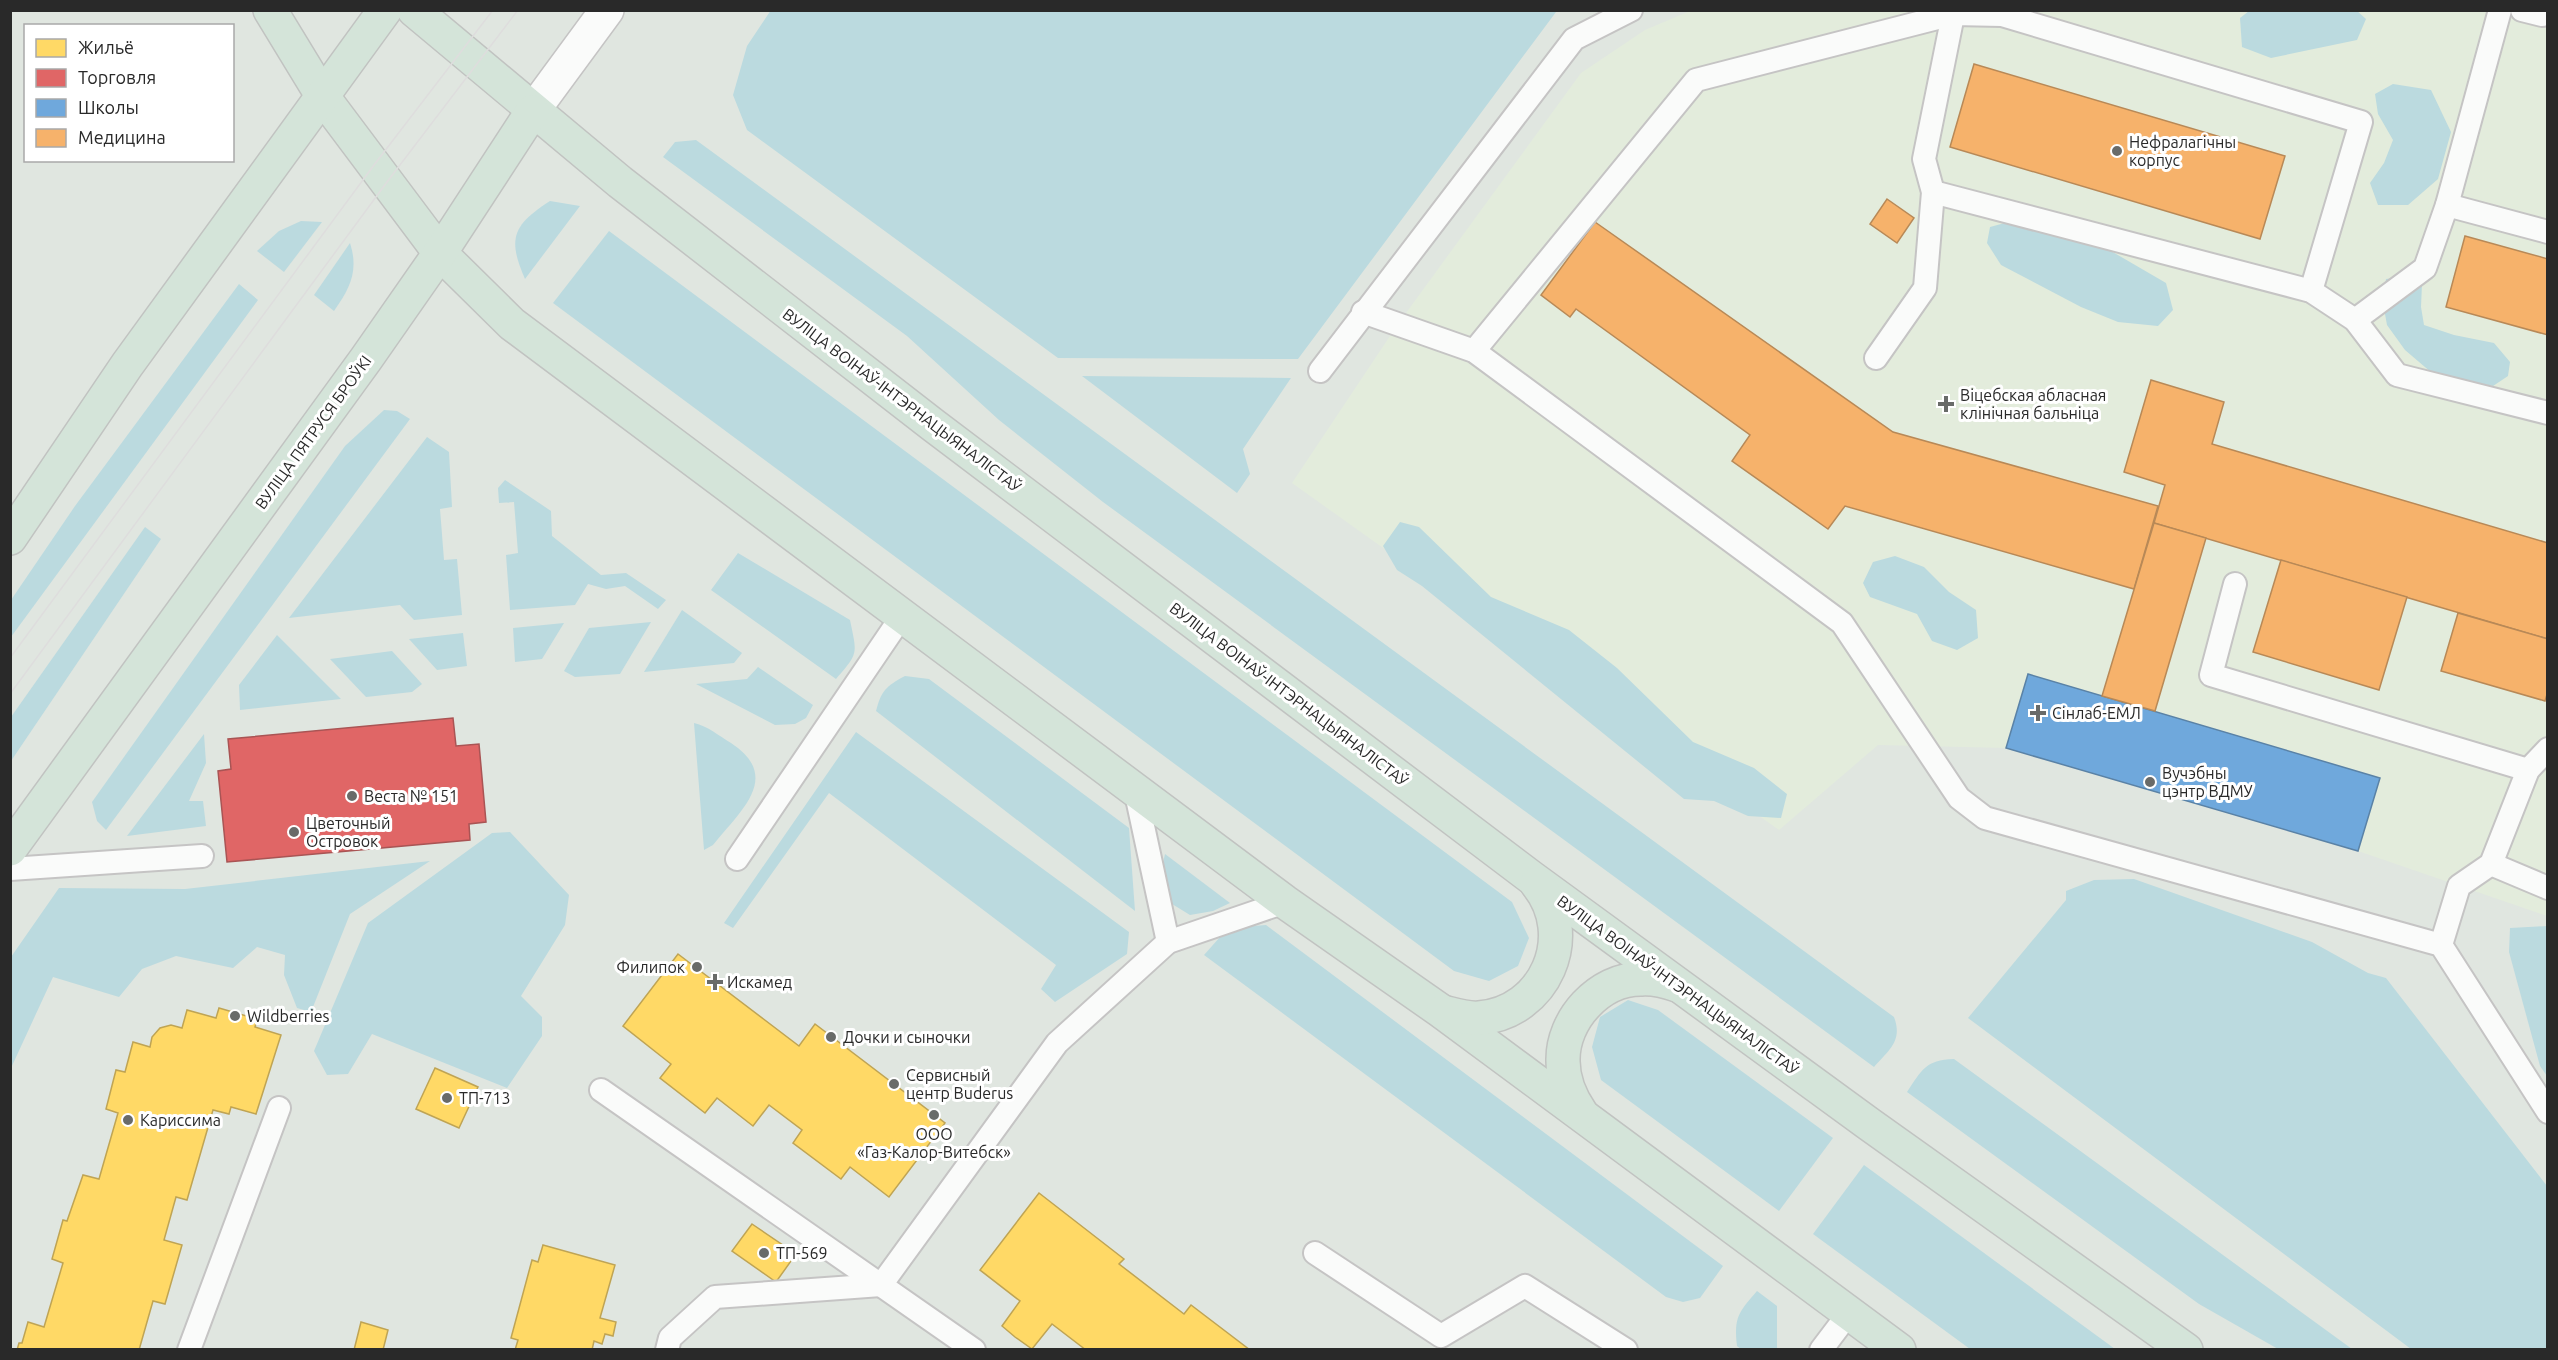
<svg xmlns="http://www.w3.org/2000/svg" width="2558" height="1360" font-family="Ubuntu,sans-serif">
	<style>
		.medical { fill: #e3ecdc }
		.green { fill: #bbdadf }
		.homes { fill: #ffd966; stroke: #bfa454; stroke-width: 1.5 }
		.shops { fill: #e06666; stroke: #a95454; stroke-width: 1.5 }
		.schools { fill: #6fa8dc; stroke: #5a82a6; stroke-width: 1.5 }
		.health { fill: #f6b26b; stroke: #b88957; stroke-width: 1.5 }
		.lines { fill: none; stroke-linecap: round; stroke-linejoin: round }
		.service-casing { stroke: #c5c4c4; stroke-width: 26 }
		.secondary-casing { stroke: #c5c4c4; stroke-width: 36 }
		.primary-casing { stroke: #c1c3c1; stroke-width: 36 }
		.service { stroke: #fafbfa; stroke-width: 22 }
		.secondary { stroke: #fafbfa; stroke-width: 33 }
		.primary { stroke: #d4e4d9; stroke-width: 33 }
		.tram { stroke: #dedddd; stroke-width: 1.5 }
		.poi-dot { fill: #696b69; stroke: #fff; stroke-width: 2 }
		.labels { text-anchor: middle; stroke-width: 6; stroke-linejoin: round; paint-order: stroke }
		.poi-label { font-size: 16px; fill: #292929; stroke: #fff; text-anchor: start }
		.street-label { font-size: 16px; fill: #292929; stroke: #fff }
	</style>
	<rect width="100%" height="100%" fill="#e0e6e0"/>
	<polygon class="medical" points="1690,11 2547,11 2547,916 2358,851 2006,748 1878,745 1779,830 1292,483 1398,324 1581,73 1645,30"/>
	<g class="green">
		<polygon points="771,10 1560,10 1560,11 1556,12 1298,359 1058,358 747,130 733,95 747,46"/>
		<polygon points="2356,10 2366,19 2357,40 2271,58 2242,47 2240,18 2249,11"/>
		<polygon points="2393,84 2431,90 2451,132 2438,179 2408,205 2378,205 2370,183 2384,163 2393,140 2378,114 2375,94"/>
		<path d="M 696,140 L 1894,1017 C 1903,1041 1889,1050 1874,1067 L 1103,502 L 999,420 L 907,336 L 663,157 L 675,142 Z"/>
		<path d="M 550,201 L 580,206 L 525,279 C 507,238 513,225 550,201 Z"/>
		<polygon points="301,221 322,222 284,272 257,251 279,231"/>
		<polygon points="2012,221 2111,251 2166,283 2173,310 2158,326 2118,322 2081,307 2001,265 1987,243 1990,227"/>
		<polygon points="609,231 1512,902 1529,938 1518,966 1489,981 1454,971 553,303"/>
		<path d="M 350,243 C 359,271 350,288 334,311 L 314,295 Z"/>
		<polygon points="2410,276 2422,284 2421,307 2424,325 2454,335 2494,343 2510,362 2508,376 2493,386 2432,373 2405,350 2387,325 2383,303 2386,279"/>
		<polygon points="239,284 258,300 11,637 11,600 75,506"/>
		<polygon points="1082,376 1291,378 1243,449 1250,474 1237,493"/>
		<polygon points="384,410 397,411 410,419 106,830 97,821 92,802 345,446"/>
		<polygon points="427,437 449,452 452,507 440,509 444,560 457,559 462,615 414,620 400,605 289,618"/>
		<polygon points="505,480 551,511 552,536 601,575 626,573 666,600 658,609 625,586 606,589 588,584 575,605 510,610 506,555 518,553 514,502 499,503 498,488"/>
		<polygon points="1400,522 1419,527 1491,597 1569,630 1617,668 1693,742 1754,768 1787,794 1781,818 1748,816 1714,801 1684,799 1422,586 1397,570 1383,546"/>
		<polygon points="145,527 161,539 11,761 11,717"/>
		<path d="M 738,553 L 850,620 C 857,654 859,653 836,679 L 711,590 Z"/>
		<polygon points="1895,556 1924,567 1949,592 1976,610 1978,638 1957,650 1932,641 1917,614 1870,597 1863,583 1873,562"/>
		<polygon points="682,610 742,653 734,663 644,672"/>
		<polygon points="651,622 620,674 575,677 564,671 589,628"/>
		<polygon points="564,623 542,659 515,662 513,628"/>
		<polygon points="463,633 467,666 437,670 409,639"/>
		<polygon points="277,635 341,699 240,710 239,685"/>
		<polygon points="392,651 422,684 412,692 366,697 330,659"/>
		<polygon points="758,667 813,705 806,718 795,724 775,725 696,684 747,679"/>
		<path d="M 905,676 L 929,679 L 1129,828 L 1135,911 L 876,711 C 881,691 886,686 905,676 Z"/>
		<path d="M 694,723 C 708,726 719,736 731,743 C 783,777 740,811 713,845 L 704,850 Z"/>
		<polygon points="856,732 1129,932 1127,954 1055,1002 1041,989 1056,965 829,793 733,928 724,923"/>
		<polygon points="204,734 206,763 189,801 203,801 206,826 127,836"/>
		<polygon points="510,832 569,895 565,925 521,996 542,1017 542,1036 507,1088 372,1034 348,1074 327,1075 314,1051 368,923 492,833"/>
		<polygon points="1165,854 1230,903 1213,911 1190,915 1164,899 1160,876"/>
		<polygon points="430,861 350,914 311,1012 297,1008 284,975 285,955 257,947 233,968 176,956 142,969 119,997 53,977 11,1068 11,957 59,888 185,889"/>
		<polygon points="2134,879 2312,942 2368,973 2386,978 2547,1186 2547,1349 2411,1349 1968,1018 2066,900 2066,891 2094,880"/>
		<polygon points="1266,925 1723,1266 1700,1298 1683,1302 1666,1297 1204,955 1228,928"/>
		<polygon points="2547,926 2548,926 2547,1076 2540,1066 2509,952 2510,928"/>
		<polygon points="1628,1000 1658,1010 1833,1138 1779,1211 1601,1080 1592,1047 1600,1017"/>
		<path d="M 1954,1059 L 2352,1349 L 2278,1349 L 2199,1304 L 1907,1092 C 1922,1070 1925,1060 1954,1059 Z"/>
		<polygon points="1864,1165 2115,1349 1970,1349 1813,1234"/>
		<path d="M 1757,1291 L 1777,1306 L 1777,1349 L 1741,1349 L 1737,1346 C 1734,1317 1738,1313 1757,1291 Z"/>
	</g>
	<g class="homes">
		<polygon points="678,954 799,1046 815,1024 945,1123 889,1197 850,1167 841,1179 793,1143 802,1130 769,1105 753,1126 717,1098 705,1113 660,1078 671,1064 623,1026"/>
		<polygon points="219,1008 257,1019 255,1027 281,1035 256,1114 231,1107 229,1114 213,1110 187,1200 176,1197 164,1240 182,1245 165,1304 153,1301 139,1350 17,1350 19,1343 22,1343 28,1322 44,1327 63,1263 52,1259 63,1220 67,1221 83,1175 99,1179 118,1113 106,1109 116,1070 125,1072 133,1042 150,1047 152,1037 160,1028 171,1025 182,1028 187,1010 216,1018"/>
		<polygon points="435,1068 478,1087 459,1128 416,1109"/>
		<polygon points="1039,1193 1124,1259 1119,1264 1184,1314 1191,1305 1250,1350 1086,1350 1052,1324 1032,1349 1015,1337 1002,1326 1020,1301 980,1270"/>
		<polygon points="752,1224 796,1254 776,1282 732,1251"/>
		<polygon points="543,1245 615,1265 600,1318 616,1322 613,1336 605,1334 602,1344 594,1341 592,1350 515,1350 518,1340 511,1338 532,1260 538,1262"/>
		<polygon points="361,1322 388,1330 383,1350 354,1350"/>
	</g>
	<polygon class="shops" points="453,718 456,746 479,744 486,822 469,824 470,840 227,862 218,771 231,769 228,739"/>
	<polygon class="schools" points="2028,674 2380,778 2358,851 2006,748"/>
	<g class="health">
		<polygon points="1974,64 2285,156 2260,239 1950,147"/>
		<polygon points="1887,199 1914,218 1897,243 1870,224"/>
		<polygon points="1595,222 1893,432 2158,506 2134,589 1845,506 1828,529 1732,461 1750,435 1576,309 1570,317 1541,295"/>
		<polygon points="2465,236 2548,259 2548,335 2446,307"/>
		<polygon points="2151,380 2224,402 2212,444 2548,543 2548,639 2154,523 2165,485 2124,472"/>
		<polygon points="2154,523 2206,538 2155,711 2102,696"/>
		<polygon points="2281,560 2407,597 2379,690 2253,652"/>
		<polygon points="2458,613 2548,639 2548,691 2545,701 2441,671"/>
	</g>
	<g class="lines">
		<g class="service-casing">
			<g id="service">
				<polyline points="2522,10 2542,15"/>
				<polyline points="1933,192 2311,291 2355,320 2397,375 2548,413"/>
				<polyline points="2447,205 2548,232"/>
				<polyline points="1363,312 1474,351 1842,623 1959,798 1985,818 2441,945 2548,1112"/>
				<polyline points="2355,320 2425,268 2447,205 2500,10"/>
				<polyline points="1474,351 1696,80 1953,14 2002,15 2361,122 2311,291"/>
				<polyline points="1876,358 1925,288 1933,192 1924,159 1954,10"/>
				<polyline points="1320,371 1574,39 1631,10"/>
				<polyline points="2235,584 2211,675 2528,770"/>
				<polyline points="1135,789 1168,942"/>
				<polyline points="737,859 902,616"/>
				<polyline points="2491,864 2548,888"/>
				<polyline points="10,869 202,856"/>
				<polyline points="2441,945 2459,886 2491,864 2528,770 2548,749"/>
				<polyline points="601,1090 974,1350"/>
				<polyline points="1315,1253 1441,1336 1525,1286 1626,1350"/>
				<polyline points="189,1350 279,1108"/>
				<polyline points="667,1350 670,1338 715,1297 881,1285 1057,1043 1168,942 1285,902"/>
				<polyline points="1821,1350 1849,1313"/>
			</g>
		</g>
		<g class="secondary-casing">
			<polyline id="secondary" points="532,112 607,10"/>
		</g>
		<g class="primary-casing">
			<g id="primary">
				<polyline points="270,10 323,97 440,253 512,324 1285,902 1441,1011 1899,1350"/>
				<polyline points="414,10 620,182 933,425 1532,878 1869,1124 2186,1350"/>
				<polyline points="10,538 127,365 385,10"/>
				<polyline points="10,849 366,359 440,253 532,112"/>
				<path d="M 1443,1012 C 1455,1015 1467,1019 1479,1018 C 1545,1013 1579,936 1537,884"/>
				<path d="M 1581,1113 C 1570,1097 1563,1081 1563,1061 C 1562,1020 1599,979 1641,979 C 1654,978 1665,981 1677,985"/>
			</g>
		</g>
		<use href="#service" class="service"/>
		<use href="#secondary" class="secondary"/>
		<use href="#primary" class="primary"/>
		<g class="tram">
			<polyline points="10,658 374,165 493,10"/>
			<polyline points="10,694 387,182 518,10"/>
		</g>
	</g>
	<g class="poi-dot">
		<circle cx="2117" cy="151" r="6"/>
		<path d="M1943 395h6v6h6v6h-6v6h-6v-6h-6v-6h6z"/>
		<path d="M2035 704h6v6h6v6h-6v6h-6v-6h-6v-6h6z"/>
		<circle cx="2150" cy="782" r="6"/>
		<circle cx="352" cy="796" r="6"/>
		<circle cx="294" cy="832" r="6"/>
		<circle cx="697" cy="967" r="6"/>
		<path d="M712 973h6v6h6v6h-6v6h-6v-6h-6v-6h6z"/>
		<circle cx="235" cy="1016" r="6"/>
		<circle cx="831" cy="1037" r="6"/>
		<circle cx="894" cy="1084" r="6"/>
		<circle cx="447" cy="1098" r="6"/>
		<circle cx="934" cy="1115" r="6"/>
		<circle cx="128" cy="1120" r="6"/>
		<circle cx="764" cy="1253" r="6"/>
	</g>
	<g class="labels">
		<g class="poi-label">
			<text x="2129" y="148">Нефралагічны<tspan x="2129" dy="18">корпус</tspan></text>
			<text x="1960" y="401">Віцебская абласная<tspan x="1960" dy="18">клінічная бальніца</tspan></text>
			<text x="2052" y="719">Сінлаб-ЕМЛ</text>
			<text x="2162" y="779">Вучэбны<tspan x="2162" dy="18">цэнтр ВДМУ</tspan></text>
			<text x="364" y="802">Веста № 151</text>
			<text x="306" y="829">Цветочный<tspan x="306" dy="18">Островок</tspan></text>
			<text x="685" y="973" text-anchor="end">Филипок</text>
			<text x="727" y="988">Искамед</text>
			<text x="247" y="1022">Wildberries</text>
			<text x="843" y="1043">Дочки и сыночки</text>
			<text x="906" y="1081">Сервисный<tspan x="906" dy="18">центр Buderus</tspan></text>
			<text x="459" y="1104">ТП-713</text>
			<text x="140" y="1126">Кариссима</text>
			<text x="934" y="1140" text-anchor="middle">ООО<tspan x="934" dy="18">«Газ-Калор-Витебск»</tspan></text>
			<text x="776" y="1259">ТП-569</text>
		</g>
		<g class="street-label">
			<text transform="translate(902 400) rotate(37)" y="6">ВУЛІЦА ВОІНАЎ-ІНТЭРНАЦЫЯНАЛІСТАЎ</text>
			<text transform="translate(313 432) rotate(-54)" y="6">ВУЛІЦА ПЯТРУСЯ БРОЎКІ</text>
			<text transform="translate(1289 694) rotate(37)" y="6">ВУЛІЦА ВОІНАЎ-ІНТЭРНАЦЫЯНАЛІСТАЎ</text>
			<text transform="translate(1678 985) rotate(36)" y="6">ВУЛІЦА ВОІНАЎ-ІНТЭРНАЦЫЯНАЛІСТАЎ</text>
		</g>
	</g>
	<rect width="2558" height="1360" fill="none" stroke="#292929" stroke-width="24"/>
	<rect x="24" y="24" width="210" height="138" fill="#ffffff" stroke="#a9a9a9" stroke-width="1.5"/>
	<rect x="36" y="39" width="30" height="18" fill="#ffd966" stroke="#a9a9a9" stroke-width="1.5"/>
	<text x="78" y="54" font-size="18" fill="#292929">Жильё</text>
	<rect x="36" y="69" width="30" height="18" fill="#e06666" stroke="#a9a9a9" stroke-width="1.5"/>
	<text x="78" y="84" font-size="18" fill="#292929">Торговля</text>
	<rect x="36" y="99" width="30" height="18" fill="#6fa8dc" stroke="#a9a9a9" stroke-width="1.5"/>
	<text x="78" y="114" font-size="18" fill="#292929">Школы</text>
	<rect x="36" y="129" width="30" height="18" fill="#f6b26b" stroke="#a9a9a9" stroke-width="1.5"/>
	<text x="78" y="144" font-size="18" fill="#292929">Медицина</text>
</svg>
